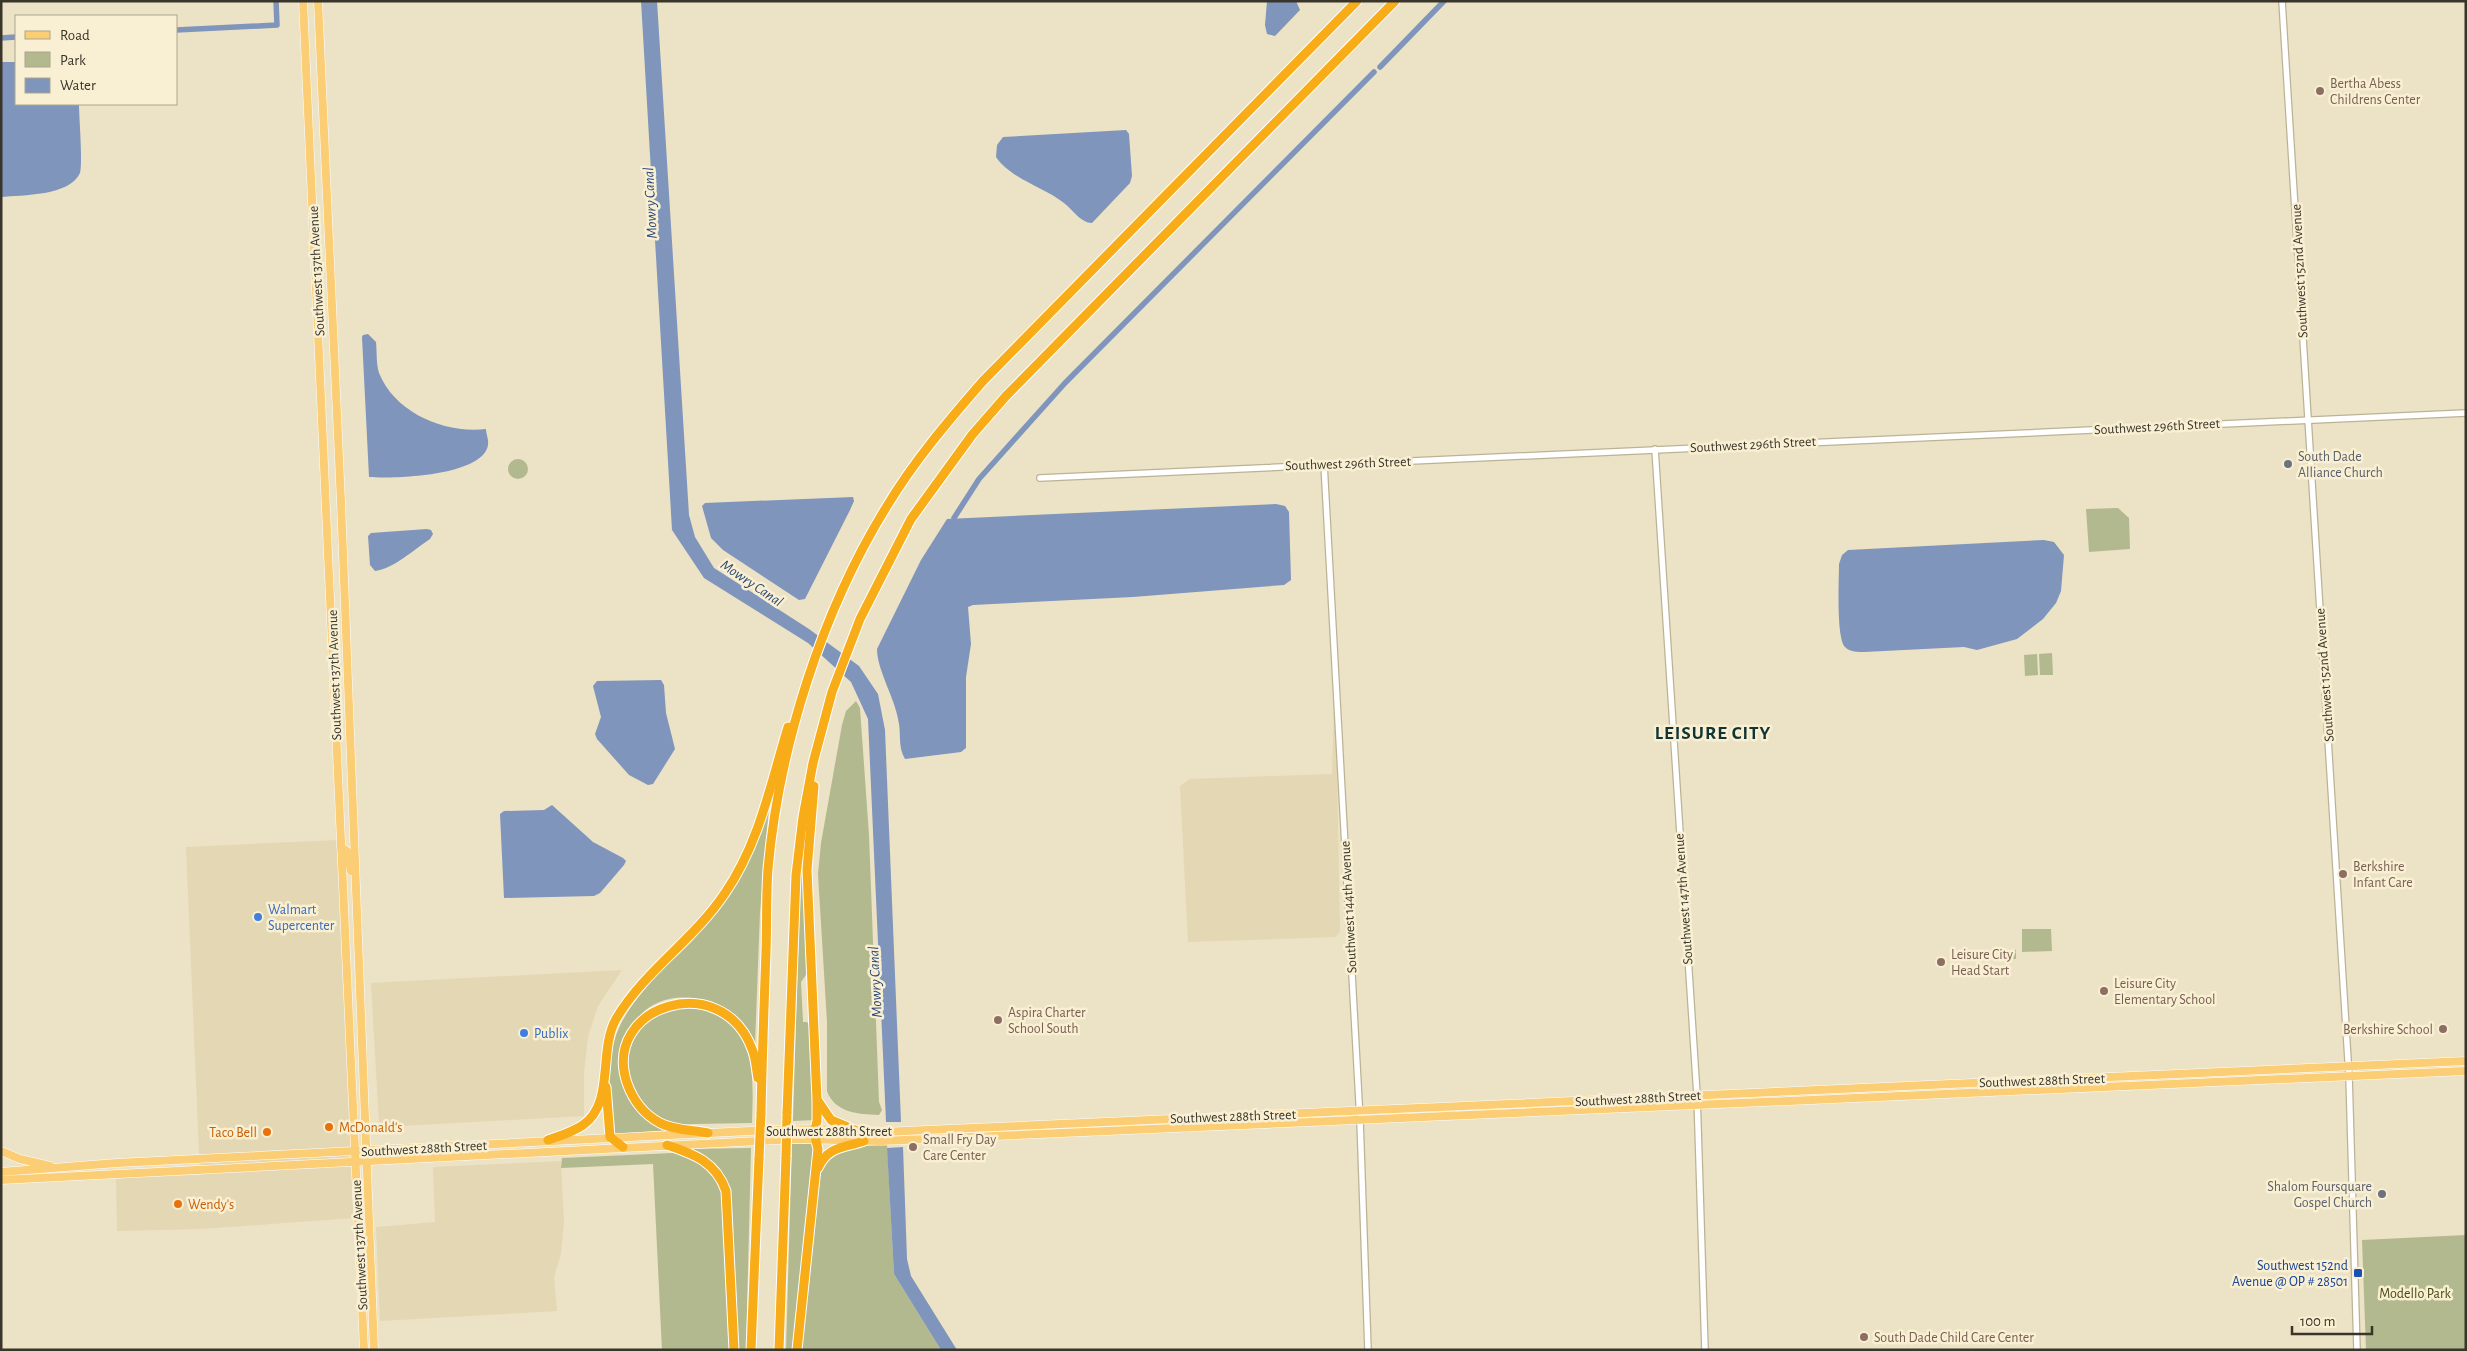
<svg xmlns="http://www.w3.org/2000/svg" width="2467" height="1351" font-family="'Alegreya Sans',sans-serif">
	<style>
		.built { fill: #e4d7b3 }
		.green { fill: #b2b98f }
		.water { fill: #7f95bb }
		.lines { fill: none; stroke-linecap: round; stroke-linejoin: round }
		.canal { stroke: #7f95bb; stroke-width: 5.5 }
		.minor-casing { stroke: #bcb296; stroke-width: 8 }
		.major-casing { stroke: #fff; stroke-width: 9 }
		.highway-casing { stroke: #fff; stroke-width: 11 }
		.minor { stroke: #fff; stroke-width: 5.5 }
		.major { stroke: #fbcd74; stroke-width: 8 }
		.highway { stroke: #f8ac17; stroke-width: 9 }
		.highway-bridge-casing { stroke: #fff; stroke-width: 11; stroke-linecap: butt }
		.highway-bridge { stroke: #f8ac17; stroke-width: 9 }
		.education-dot { fill: #8d6e63; stroke: #f9efd2; stroke-width: 2 }
		.worship-dot { fill: #6b7280; stroke: #f9efd2; stroke-width: 2 }
		.shop-dot { fill: #3f7fe0; stroke: #f9efd2; stroke-width: 2 }
		.food-dot { fill: #e8710a; stroke: #f9efd2; stroke-width: 2 }
		.transit-dot { fill: #1a4fb4; stroke: #f9efd2; stroke-width: 2 }
		.labels { text-anchor: middle; stroke-width: 5; stroke-linejoin: round; paint-order: stroke }
		.education-label { font-size: 14px; fill: #785e54; stroke: #f9efd2; text-anchor: start }
		.street-label { font-size: 14px; fill: #39352a; stroke: #f9efd2 }
		.worship-label { font-size: 14px; fill: #5b616d; stroke: #f9efd2; text-anchor: start }
		.shop-label { font-size: 14px; fill: #366cbe; stroke: #f9efd2; text-anchor: start }
		.food-label { font-size: 14px; fill: #c56008; stroke: #f9efd2; text-anchor: start }
		.transit-label { font-size: 14px; fill: #164399; stroke: #f9efd2; text-anchor: end }
		.park-label { font-size: 14px; fill: #454b16; stroke: #f9efd2 }
		.water-label { font-size: 15px; font-style: italic; fill: #2a4678; stroke: #f9efd2 }
		.district-label { font-size: 19px; font-weight: bold; letter-spacing: 1px; fill: #113434; stroke: #f9efd2 }
	</style>
	<rect width="100%" height="100%" fill="#ece2c5"/>
	<g class="built">
		<polygon points="1335,661 1340,932 1335,937 1188,942 1180,786 1190,779 1332,774"/>
		<polygon points="337,840 355,1218 202,1229 117,1231 116,1177 200,1175 186,847"/>
		<polygon points="622,970 598,1006 588,1037 584,1072 584,1116 382,1127 379,1124 371,983"/>
		<polygon points="561,1161 564,1222 561,1254 554,1277 557,1311 380,1321 376,1227 435,1222 433,1167"/>
	</g>
	<g class="green">
		<circle cx="518" cy="469" r="10"/>
		<polygon points="2118,508 2129,518 2130,549 2089,552 2086,509"/>
		<polygon points="2052,653 2053,675 2040,675 2039,654"/>
		<polygon points="2037,654 2038,675 2025,676 2024,655"/>
		<path d="M 856,701 L 860,708 L 869,835 L 879,1102 L 882,1110 L 879,1115 C 858,1114 835,1113 827,1091 L 827,1022 L 818,874 L 821,843 L 842,725 L 846,711 Z"/>
		<path d="M 769,806 L 760,912 L 755,1045 C 730,990 647,976 626,1040 C 622,1051 626,1077 626,1090 L 670,1130 L 613,1134 C 606,1055 604,1031 661,971 C 675,957 693,943 703,927 C 728,889 747,846 769,806 Z"/>
		<polygon points="804,845 808,972 801,982 803,1022 807,1022 811,1027 815,1120 793,1121 800,890"/>
		<polygon points="2022,929 2051,929 2052,951 2022,952"/>
		<rect x="2003" y="950" width="13" height="9"/>
		<path d="M 685,1006 C 694,1008 704,1008 712,1012 C 758,1031 753,1083 752,1123 C 733,1123 714,1124 694,1124 C 687,1124 678,1126 671,1124 C 628,1115 613,1050 646,1022 C 657,1012 672,1009 685,1006 Z"/>
		<polygon points="792,1144 815,1144 794,1350 786,1350"/>
		<polygon points="887,1144 894,1274 941,1350 799,1350 820,1176 826,1159 846,1148"/>
		<polygon points="751,1148 746,1350 736,1350 729,1191 692,1149"/>
		<polygon points="673,1153 691,1156 715,1175 724,1197 731,1350 662,1350 653,1164 561,1168 562,1158"/>
		<polygon points="2466,1235 2466,1350 2366,1350 2362,1240"/>
	</g>
	<g class="water">
		<polygon points="641,1 657,1 689,515 695,537 714,568 809,629 859,666 878,694 885,730 901,1122 886,1122 868,719 851,682 808,643 704,578 672,530"/>
		<polygon points="1267,1 1296,1 1300,10 1275,36 1267,34 1265,25"/>
		<path d="M 1,62 L 16,62 L 16,104 L 79,104 C 79,117 83,164 80,173 C 70,196 22,195 1,197 Z"/>
		<path d="M 1126,130 L 1129,134 L 1132,176 L 1130,183 L 1092,223 C 1081,223 1073,210 1064,203 C 1044,187 1011,179 996,157 L 997,145 L 1003,137 Z"/>
		<path d="M 368,334 L 376,342 C 377,352 376,363 379,373 C 395,413 445,434 486,429 C 486,434 489,440 488,445 C 483,476 394,479 369,477 L 362,337 L 363,335 Z"/>
		<polygon points="853,497 854,501 850,510 805,599 799,600 723,550 711,538 702,506 705,503"/>
		<path d="M 1276,504 L 1285,506 L 1289,512 L 1291,580 L 1284,585 L 1133,597 L 973,605 L 968,607 L 971,644 L 966,677 L 966,748 L 961,752 L 905,759 C 898,747 901,736 899,724 C 896,699 877,671 877,649 L 921,560 L 947,519 Z"/>
		<path d="M 427,529 L 431,530 L 433,534 L 430,539 C 413,550 395,568 375,571 L 370,565 L 368,536 L 371,533 Z"/>
		<path d="M 2044,540 L 2054,542 L 2064,555 L 2061,591 L 2056,603 L 2043,619 L 2017,639 L 1977,650 L 1964,647 L 1864,652 C 1858,652 1850,652 1845,647 C 1836,637 1839,580 1839,564 L 1842,555 L 1848,550 Z"/>
		<polygon points="661,680 664,685 666,713 675,749 653,784 648,785 629,775 597,739 595,734 601,717 593,686 597,681"/>
		<polygon points="552,805 593,842 623,858 626,861 624,865 600,893 594,896 504,898 500,814 504,811 544,810"/>
		<polygon points="903,1147 907,1259 911,1276 957,1350 941,1350 894,1274 887,1148"/>
	</g>
	<g class="lines">
		<g class="canal">
			<polyline points="176,30 277,25 276,1"/>
			<polyline points="1,38 16,37"/>
			<polyline points="1380,67 1444,1"/>
			<polyline points="954,518 979,479 1065,383 1374,72"/>
		</g>
		<g class="minor-casing">
			<g id="minor">
				<polyline points="2282,1 2349,1076 2357,1350"/>
				<polyline points="1655,449 1697,1095 1705,1350"/>
				<polyline points="1324,464 1360,1120 1368,1350"/>
				<polyline points="1040,478 2466,413"/>
			</g>
		</g>
		<g class="major-casing">
			<g id="major">
				<polyline points="303,1 364,1350"/>
				<polyline points="318,1 341,502 374,1350"/>
				<polyline points="341,847 347,851 351,871"/>
				<polyline points="1,1151 20,1159 50,1166"/>
				<polyline points="1,1172 117,1163 771,1130 818,1129 882,1132 2466,1061"/>
				<polyline points="1,1180 798,1139 881,1141 2466,1071"/>
			</g>
		</g>
		<g class="highway-casing">
			<g id="highway">
				<polyline points="606,1087 610,1137 623,1147"/>
				<polyline points="818,1101 831,1120 857,1131"/>
				<polyline points="787,1113 796,875 803,817 813,763 832,692 860,619 911,519 972,435 1006,396 1395,1"/>
				<path d="M 761,1114 C 762,1060 764,1006 766,952 C 767,924 766,896 768,869 C 779,746 822,611 887,506 C 914,461 949,420 983,381 L 1357,1"/>
				<path d="M 708,1133 C 692,1130 673,1130 660,1123 C 643,1114 633,1100 627,1083 C 601,1005 722,968 752,1049 C 756,1058 756,1068 758,1078"/>
				<path d="M 548,1140 C 560,1136 573,1132 583,1125 C 615,1103 598,1051 616,1019 C 644,971 694,940 725,893 C 759,844 771,783 788,727"/>
				<path d="M 667,1145 C 694,1154 716,1162 726,1191 L 734,1350"/>
				<path d="M 818,1168 C 828,1146 844,1148 864,1141"/>
				<polyline points="751,1350 759,1158"/>
				<polyline points="779,1350 786,1157"/>
				<polyline points="797,1350 818,1149 814,1133 817,1121 817,1100 807,870 814,786"/>
			</g>
		</g>
		<use href="#minor" class="minor"/>
		<use href="#major" class="major"/>
		<use href="#highway" class="highway"/>
		<g class="highway-bridge-casing">
			<g id="highway-bridge">
				<polyline points="786,1157 787,1113"/>
				<polyline points="759,1158 761,1114"/>
			</g>
		</g>
		<use href="#highway-bridge" class="highway-bridge"/>
	</g>
	<g class="education-dot">
		<circle cx="2320" cy="91" r="5"/>
		<circle cx="2343" cy="874" r="5"/>
		<circle cx="1941" cy="962" r="5"/>
		<circle cx="2104" cy="991" r="5"/>
		<circle cx="998" cy="1020" r="5"/>
		<circle cx="2443" cy="1029" r="5"/>
		<circle cx="913" cy="1147" r="5"/>
		<circle cx="1864" cy="1337" r="5"/>
	</g>
	<g class="worship-dot">
		<circle cx="2288" cy="464" r="5"/>
		<circle cx="2382" cy="1194" r="5"/>
	</g>
	<g class="shop-dot">
		<circle cx="258" cy="917" r="5"/>
		<circle cx="524" cy="1033" r="5"/>
	</g>
	<g class="food-dot">
		<circle cx="329" cy="1127" r="5"/>
		<circle cx="267" cy="1132" r="5"/>
		<circle cx="178" cy="1204" r="5"/>
	</g>
	<rect class="transit-dot" x="2353" y="1268" width="10" height="10" rx="2.5"/>
	<g class="labels">
		<g class="education-label">
			<text x="2330" y="88">Bertha Abess<tspan x="2330" dy="16">Childrens Center</tspan></text>
			<text x="2353" y="871">Berkshire<tspan x="2353" dy="16">Infant Care</tspan></text>
			<text x="1951" y="959">Leisure City<tspan x="1951" dy="16">Head Start</tspan></text>
			<text x="2114" y="988">Leisure City<tspan x="2114" dy="16">Elementary School</tspan></text>
			<text x="1008" y="1017">Aspira Charter<tspan x="1008" dy="16">School South</tspan></text>
			<text x="2433" y="1034" text-anchor="end">Berkshire School</text>
			<text x="923" y="1144">Small Fry Day<tspan x="923" dy="16">Care Center</tspan></text>
			<text x="1874" y="1342">South Dade Child Care Center</text>
		</g>
		<g class="street-label">
			<text transform="translate(316 271) rotate(-93)" y="5">Southwest 137th Avenue</text>
			<text transform="translate(2299 271) rotate(-93)" y="5">Southwest 152nd Avenue</text>
			<text transform="translate(2157 426) rotate(-3)" y="5">Southwest 296th Street</text>
			<text transform="translate(1753 444) rotate(-3)" y="5">Southwest 296th Street</text>
			<text transform="translate(1348 463) rotate(-2)" y="5">Southwest 296th Street</text>
			<text transform="translate(334 675) rotate(-92)" y="5">Southwest 137th Avenue</text>
			<text transform="translate(2324 675) rotate(-94)" y="5">Southwest 152nd Avenue</text>
			<text transform="translate(1683 899) rotate(-94)" y="5">Southwest 147th Avenue</text>
			<text transform="translate(1348 907) rotate(-93)" y="5">Southwest 144th Avenue</text>
			<text transform="translate(2042 1080) rotate(-2)" y="5">Southwest 288th Street</text>
			<text transform="translate(1638 1098) rotate(-3)" y="5">Southwest 288th Street</text>
			<text transform="translate(1233 1116) rotate(-2)" y="5">Southwest 288th Street</text>
			<text x="829" y="1136">Southwest 288th Street</text>
			<text transform="translate(424 1148) rotate(-3)" y="5">Southwest 288th Street</text>
			<text transform="translate(359 1245) rotate(-93)" y="5">Southwest 137th Avenue</text>
		</g>
		<g class="worship-label">
			<text x="2298" y="461">South Dade<tspan x="2298" dy="16">Alliance Church</tspan></text>
			<text x="2372" y="1191" text-anchor="end">Shalom Foursquare<tspan x="2372" dy="16">Gospel Church</tspan></text>
		</g>
		<g class="shop-label">
			<text x="268" y="914">Walmart<tspan x="268" dy="16">Supercenter</tspan></text>
			<text x="534" y="1038">Publix</text>
		</g>
		<g class="food-label">
			<text x="339" y="1132">McDonald's</text>
			<text x="257" y="1137" text-anchor="end">Taco Bell</text>
			<text x="188" y="1209">Wendy's</text>
		</g>
		<g class="transit-label">
			<text x="2348" y="1270">Southwest 152nd<tspan x="2348" dy="16">Avenue @ OP # 28501</tspan></text>
		</g>
		<g class="park-label">
			<text x="2415" y="1298">Modello Park</text>
		</g>
		<g class="water-label">
			<text transform="translate(650 203) rotate(-93)" y="5">Mowry Canal</text>
			<text transform="translate(752 583) rotate(34)" y="5">Mowry Canal</text>
			<text transform="translate(875 982) rotate(-93)" y="5">Mowry Canal</text>
		</g>
		<g class="district-label">
			<text x="1713" y="739">LEISURE CITY</text>
		</g>
	</g>
	<rect width="2467" height="1351" fill="none" stroke="#39352a" stroke-width="5"/>
	<rect x="15" y="15" width="162" height="90" fill="#f9efd2" stroke="#aca58f"/>
	<rect x="25" y="31" width="25" height="8" fill="#fbcd74" stroke="#aca58f"/>
	<text x="60" y="40" font-size="15" fill="#39352a">Road</text>
	<rect x="25" y="52" width="25" height="15" fill="#b2b98f" stroke="#aca58f"/>
	<text x="60" y="65" font-size="15" fill="#39352a">Park</text>
	<rect x="25" y="78" width="25" height="15" fill="#7f95bb" stroke="#aca58f"/>
	<text x="60" y="90" font-size="15" fill="#39352a">Water</text>
	<path d="M2292 1326v8h80v-8" fill="none" stroke="#39352a" stroke-width="2.5"/>
	<text x="2300" y="1326" font-size="15" fill="#39352a" stroke="#f9efd2" stroke-width="4" paint-order="stroke">100 m</text>
</svg>
